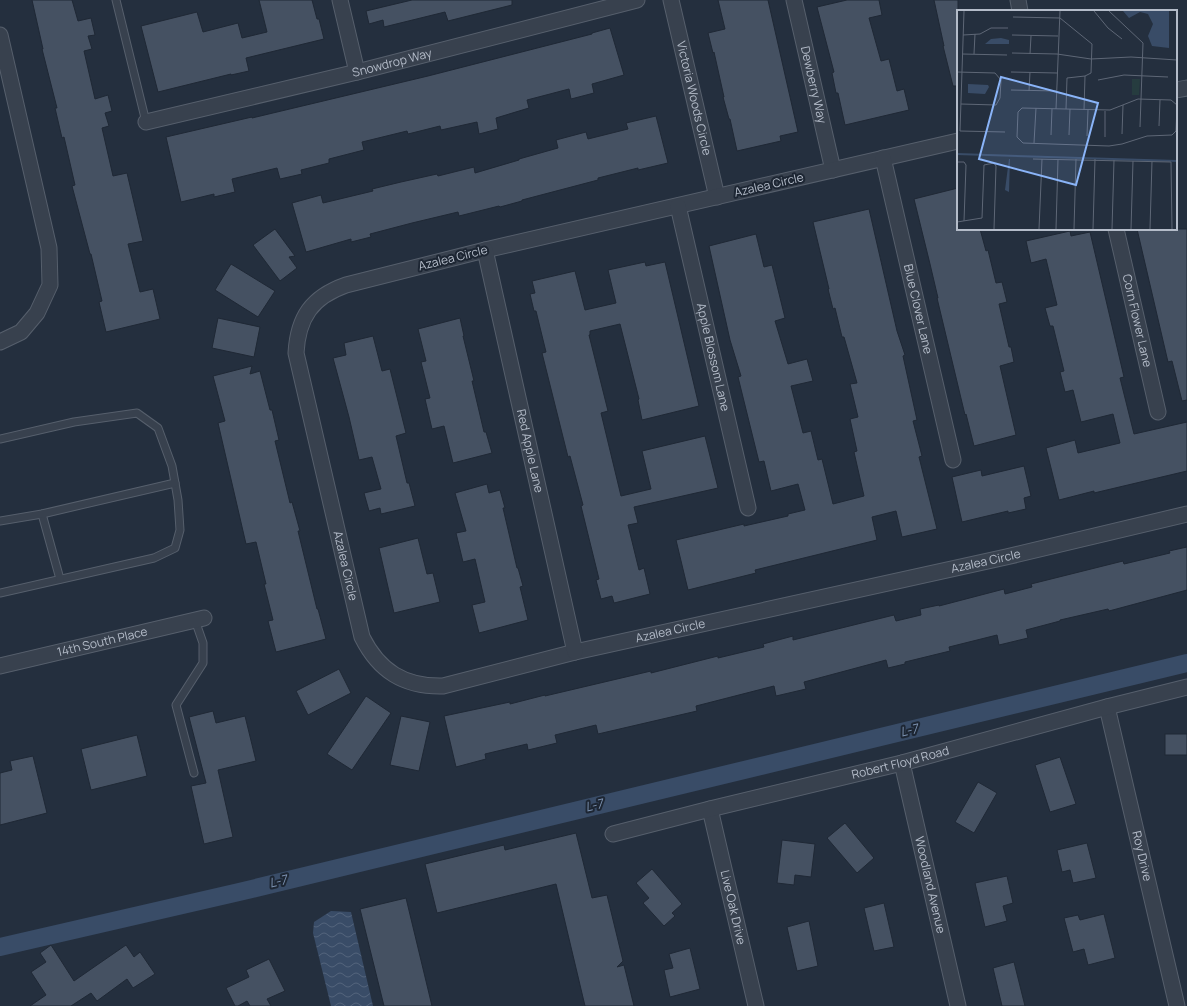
<svg xmlns="http://www.w3.org/2000/svg" width="1187" height="1006" font-family="Manrope,sans-serif">
	<style>
		.water { fill: url(#water-waves) }
		.lines { fill: none; stroke-linecap: round; stroke-linejoin: round }
		.canal { stroke: #394c67; stroke-width: 18 }
		.building { fill: #455162; stroke: #1f2835 }
		.service-casing { stroke: #565f6c; stroke-width: 9 }
		.minor-casing { stroke: #565f6c; stroke-width: 17 }
		.service { stroke: #38414e; stroke-width: 7 }
		.minor { stroke: #38414e; stroke-width: 15 }
		.labels { text-anchor: middle; stroke-width: 4; stroke-linejoin: round; paint-order: stroke }
		.street-label { font-size: 12px; fill: #b4bcc9; stroke: #1d2633 }
		.water-label { font-size: 13px; font-style: italic; fill: #7c92b1; stroke: #1d2633 }
		.inset-river { fill: none; stroke: #394c67; stroke-width: 2 }
		.inset-road { fill: none; stroke: #5e6776; stroke-width: 1 }
		.view { fill: #8ab4f8; fill-opacity: 0.15; stroke: #8ab4f8; stroke-width: 2 }
		.inset-edge { fill: none; stroke: #b4bcc9; stroke-width: 2 }
	</style>
	<defs>
		<pattern id="water-waves" width="16" height="10" patternUnits="userSpaceOnUse"><rect width="16" height="10" fill="#394c67"/><path d="M0 5q4-4 8 0t8 0" fill="none" stroke="#53647b"/></pattern>
	</defs>
	<rect width="100%" height="100%" fill="#242f3e"/>
	<polygon class="water" points="331,911 351,912 373,1006 331,1006 313,933 314,922"/>
	<g class="lines">
		<polyline class="canal" points="0,947 239,892 1187,663"/>
	</g>
	<g class="building">
		<polygon points="32,0 72,0 78,21 91,18 95,35 88,36 92,49 84,51 95,99 108,95 112,111 105,113 109,126 102,128 113,176 127,173 143,241 128,244 140,292 153,289 160,319 106,332 99,302 102,301 91,254 90,254 72,186 75,185 64,137 62,138 55,108 57,108 42,49 43,49"/>
		<polygon points="259,0 312,0 317,19 319,19 324,39 246,58 249,71 231,75 231,74 158,92 141,26 197,12 203,32 238,23 242,38 267,32"/>
		<polygon points="412,0 512,0 512,5 448,21 445,12 384,27 383,20 369,24 366,11"/>
		<polygon points="718,0 768,0 798,132 780,136 781,141 737,151 730,119 729,119 723,97 724,97 714,52 713,53 708,33 725,29"/>
		<polygon points="847,0 879,0 882,15 869,18 881,61 889,59 897,91 904,89 909,110 845,125 838,93 836,93 832,73 834,72 817,7"/>
		<polygon points="934,0 958,0 958,86 953,86 943,46 944,46"/>
		<polygon points="610,28 624,75 592,84 594,93 571,99 569,89 527,100 529,108 496,118 498,129 479,134 477,122 441,130 440,126 408,134 407,131 362,142 364,150 329,159 329,163 301,170 302,174 280,179 277,168 232,179 235,192 214,197 214,194 181,202 166,137 252,117 252,118 428,76 592,34 592,33"/>
		<polygon points="656,116 668,163 638,170 638,168 598,178 598,180 522,200 522,201 500,207 499,206 459,216 458,212 412,223 370,234 371,237 351,242 351,239 306,252 292,203 321,195 323,203 373,191 372,189 401,182 437,174 438,176 474,167 475,173 519,160 519,159 558,148 556,140 586,132 588,139 628,129 626,123"/>
		<polygon points="958,188 958,229 980,229 986,251 988,250 996,283 1002,282 1007,302 999,304 1009,347 1011,347 1014,362 1000,366 1016,435 974,446 966,414 965,415 937,298 938,298 930,264 914,199"/>
		<polygon points="869,209 897,331 905,355 903,356 917,420 913,421 922,456 919,457 937,529 902,537 896,511 872,517 877,540 755,570 756,573 688,590 676,540 744,524 744,526 788,516 788,514 805,510 798,484 771,491 764,461 759,462 738,377 741,376 730,340 709,246 756,234 764,267 772,265 785,318 775,321 788,364 807,359 813,381 791,386 803,433 811,431 818,460 822,459 833,504 864,496 854,452 857,451 850,419 858,417 850,384 857,383 844,337 842,337 835,308 833,309 828,289 829,289 813,222"/>
		<polygon points="275,229 295,256 289,257 297,268 280,281 253,245"/>
		<polygon points="1137,229 1187,229 1187,400 1182,401 1172,361 1168,362"/>
		<polygon points="1070,231 1071,236 1090,232 1124,377 1120,378 1134,434 1187,422 1187,471 1094,493 1094,491 1059,500 1046,448 1075,440 1078,453 1120,443 1113,414 1081,422 1073,390 1065,392 1060,372 1064,371 1053,326 1050,326 1045,308 1057,305 1046,259 1031,263 1026,241"/>
		<polygon points="645,262 646,266 665,262 699,406 642,420 638,400 639,399 620,324 590,331 590,335 589,335 608,411 601,413 621,496 651,489 642,451 705,436 718,488 634,507 638,523 628,525 639,570 644,568 650,594 614,603 612,596 601,599 596,580 599,579 581,506 583,505 570,456 568,457 542,353 546,352 536,311 534,311 530,294 535,293 532,281 575,271 585,310 616,303 608,270"/>
		<polygon points="231,264 275,291 258,317 215,290"/>
		<polygon points="218,318 260,327 254,357 212,348"/>
		<polygon points="460,318 464,336 463,336 474,381 472,381 484,432 486,432 492,453 453,463 444,426 432,429 425,399 430,398 421,362 426,361 418,329"/>
		<polygon points="373,336 382,371 390,369 406,433 396,436 407,483 409,483 415,506 381,514 380,508 369,511 364,493 381,489 372,457 359,460 349,417 333,358 346,355 344,343"/>
		<polygon points="252,366 250,374 260,371 270,410 272,410 279,440 275,441 290,503 292,502 300,531 298,531 317,609 318,609 326,639 276,652 268,621 273,620 264,584 266,584 256,542 246,544 218,423 225,421 213,376"/>
		<polygon points="1024,466 1031,496 1024,498 1026,509 1008,513 1008,511 962,522 952,477 981,470 982,476"/>
		<polygon points="487,484 489,493 500,490 505,508 503,508 517,568 518,568 523,586 520,587 528,620 479,633 472,605 485,602 475,559 463,562 456,533 466,531 455,493"/>
		<polygon points="418,538 427,574 433,573 440,602 394,613 379,548"/>
		<polygon points="1187,547 1187,590 1109,611 1108,609 1060,620 1060,621 1026,630 1028,638 999,645 997,635 949,647 950,651 905,662 905,664 888,668 886,660 804,682 806,689 776,696 774,686 696,706 697,711 598,734 596,725 555,735 557,743 528,750 527,744 485,754 486,759 456,767 444,716 510,702 510,704 545,695 545,696 651,671 651,673 718,656 718,658 764,647 763,644 793,636 793,640 894,615 896,621 921,615 920,609 939,605 939,606 1004,589 1005,594 1032,587 1031,584 1123,561 1124,564 1170,553 1169,551"/>
		<polygon points="339,669 351,693 308,715 296,691"/>
		<polygon points="366,696 391,713 352,770 327,754"/>
		<polygon points="213,711 216,723 245,716 256,761 218,770 233,837 204,844 191,786 206,783 189,717"/>
		<polygon points="401,716 430,722 419,771 390,765"/>
		<rect x="1165" y="734" width="22" height="21"/>
		<polygon points="137,735 147,776 91,790 81,749"/>
		<polygon points="33,756 47,813 0,825 0,773 12,770 10,761"/>
		<polygon points="1060,757 1076,804 1050,812 1035,765"/>
		<polygon points="978,782 997,793 974,833 955,822"/>
		<polygon points="845,823 874,858 857,873 827,838"/>
		<polygon points="576,833 592,898 607,895 623,961 617,967 624,965 634,1006 585,1006 556,884 437,913 425,864 504,845 505,850"/>
		<polygon points="782,840 815,844 811,877 795,875 794,885 777,883"/>
		<polygon points="1087,843 1096,878 1073,883 1070,870 1062,872 1057,850"/>
		<polygon points="652,869 682,904 672,913 675,916 664,926 643,903 649,898 636,883"/>
		<polygon points="1007,876 1013,903 1003,906 1007,921 985,927 975,883"/>
		<polygon points="406,898 432,1006 384,1006 360,909"/>
		<polygon points="884,903 894,947 874,951 864,908"/>
		<polygon points="1104,914 1115,958 1088,965 1084,949 1073,952 1064,918 1078,915 1080,920"/>
		<polygon points="809,921 818,966 797,971 787,927"/>
		<polygon points="51,945 74,981 97,965 126,945 134,957 140,952 155,974 133,988 127,979 97,1001 91,993 71,1006 30,1006 46,995 31,972 46,962 40,953"/>
		<polygon points="690,948 700,989 670,997 664,970 673,968 669,954"/>
		<polygon points="269,959 285,991 267,999 271,1006 250,1006 247,1001 238,1006 235,1006 226,988 249,977 246,970"/>
		<polygon points="1014,962 1025,1006 1002,1006 993,968"/>
	</g>
	<g class="lines">
		<g class="service-casing">
			<g id="service">
				<polyline points="116,0 146,122"/>
				<polyline points="0,439 74,422 137,413 158,428 172,466 178,500 180,530 175,548 154,558 0,593"/>
				<polyline points="42,514 60,579"/>
				<polyline points="0,521 42,514 175,483"/>
				<polyline points="194,773 176,705 203,663 203,643 195,620"/>
			</g>
		</g>
		<g class="minor-casing">
			<g id="minor">
				<polyline points="340,0 357,72"/>
				<path id="s1" d="M 671,0 L 717,197"/>
				<path id="s2" d="M 794,0 L 833,170"/>
				<polyline points="1018,0 1020,11"/>
				<polyline points="0,35 49,248 50,285 37,313 21,332 0,342"/>
				<polyline points="1176,90 1187,88"/>
				<path id="s3" d="M 146,122 L 357,72 L 637,0"/>
				<path id="s4" d="M 958,141 L 485,250 L 346,285 C 312,297 298,317 296,353 L 362,637 C 379,671 404,687 443,686 L 575,652 L 1006,557 L 1187,514"/>
				<path id="s5" d="M 883,158 L 953,460"/>
				<path id="s6" d="M 678,206 L 748,508"/>
				<path id="s7" d="M 1116,229 L 1158,412"/>
				<path id="s8" d="M 485,250 L 575,652"/>
				<path id="s9" d="M 0,666 L 204,618"/>
				<path id="s10" d="M 1107,707 L 1177,1006"/>
				<path id="s11" d="M 902,763 L 958,1006"/>
				<path id="s12" d="M 710,809 L 756,1006"/>
				<path id="s13" d="M 613,834 L 710,809 L 902,763 L 1107,707 L 1187,687"/>
			</g>
		</g>
		<use href="#service" class="service"/>
		<use href="#minor" class="minor"/>
	</g>
	<g class="labels">
		<g class="street-label">
			<text dy="4" stroke="none"><textPath href="#s3" startOffset="253">Snowdrop Way</textPath></text>
			<text dy="4" stroke="none"><textPath href="#s2" startOffset="87">Dewberry Way</textPath></text>
			<text dy="4" stroke="none"><textPath href="#s1" startOffset="101">Victoria Woods Circle</textPath></text>
			<text transform="translate(769 185) rotate(-13)" y="4">Azalea Circle</text>
			<text transform="translate(453 258) rotate(-14)" y="4">Azalea Circle</text>
			<text dy="4" stroke="none"><textPath href="#s5" startOffset="155">Blue Clover Lane</textPath></text>
			<text dy="4" stroke="none"><textPath href="#s7" startOffset="94">Corn Flower Lane</textPath></text>
			<text dy="4" stroke="none"><textPath href="#s6" startOffset="155">Apple Blossom Lane</textPath></text>
			<text dy="4" stroke="none"><textPath href="#s8" startOffset="206">Red Apple Lane</textPath></text>
			<text dy="4" stroke="none"><textPath href="#s4" startOffset="1669">Azalea Circle</textPath></text>
			<text dy="4" stroke="none"><textPath href="#s4" startOffset="938">Azalea Circle</textPath></text>
			<text dy="4" stroke="none"><textPath href="#s4" startOffset="1346">Azalea Circle</textPath></text>
			<text dy="4" stroke="none"><textPath href="#s9" startOffset="105">14th South Place</textPath></text>
			<text dy="4" stroke="none"><textPath href="#s13" startOffset="296">Robert Floyd Road</textPath></text>
			<text dy="4" stroke="none"><textPath href="#s10" startOffset="153">Roy Drive</textPath></text>
			<text dy="4" stroke="none"><textPath href="#s11" startOffset="125">Woodland Avenue</textPath></text>
			<text dy="4" stroke="none"><textPath href="#s12" startOffset="101">Live Oak Drive</textPath></text>
		</g>
		<g class="water-label">
			<text transform="translate(909 730) rotate(-13)" y="5">L-7</text>
			<text transform="translate(594 805) rotate(-13)" y="5">L-7</text>
			<text transform="translate(278 881) rotate(-13)" y="5">L-7</text>
		</g>
	</g>
	<g transform="translate(957 10)">
		<rect width="220" height="220" fill="#242f3e"/>
		<path d="M 175,69 L 183,69 L 182,85 L 175,85 Z" fill="#263c3f"/>
		<path d="M 166,1 L 212,1 L 212,38 L 195,36 L 191,26 L 196,14 L 191,4 L 183,2 L 172,8 ZM 44,28 L 52,30 L 52,34 L 28,34 L 34,29 ZM 11,74 L 31,75 L 32,77 L 28,84 L 11,83 ZM 52,149 L 53,149 L 52,182 L 48,180 Z" fill="#394c67"/>
		<path class="inset-river" d="M 0,144 L 220,151"/>
		<path class="inset-road" d="M 7,1 L 3,121 L 48,122M 137,1 L 151,18 L 165,29M 152,1 L 186,33 L 183,117M 56,7 L 103,8 L 135,34 L 134,63 L 128,66 L 110,68 L 109,99M 6,25 L 23,24 L 34,18 L 51,18M 55,25 L 101,26M 55,43 L 100,44 L 134,49 L 174,47 L 220,50M 5,44 L 50,45M 17,44 L 18,24M 73,44 L 74,26M 0,62 L 38,63 L 44,70 L 43,88 L 39,95 L 4,94M 54,62 L 100,63M 141,70 L 167,65 L 211,67M 54,80 L 99,81M 72,81 L 73,62M 220,95 L 214,90 L 181,89 L 153,100 L 65,98 L 61,102 L 60,127 L 66,133 L 152,136 L 165,134 L 190,126 L 215,125 L 219,121 L 220,96M 99,99 L 103,1M 127,100 L 128,66M 202,116 L 203,90M 165,124 L 166,95M 94,125 L 95,99M 112,125 L 113,99M 130,126 L 131,100M 148,127 L 148,101M 77,133 L 79,98M 76,149 L 214,152 L 215,219M 0,152 L 7,152 L 9,155 L 7,211M 0,212 L 25,208 L 27,155 L 37,153 L 39,156 L 37,219M 82,219 L 85,149M 99,219 L 101,149M 117,219 L 119,149M 136,219 L 138,149M 155,219 L 157,150M 174,219 L 176,151M 193,219 L 195,151"/>
		<path class="view" d="M 44,67 L 141,93 L 119,175 L 22,149 Z"/>
		<rect width="220" height="220" class="inset-edge"/>
	</g>
</svg>
